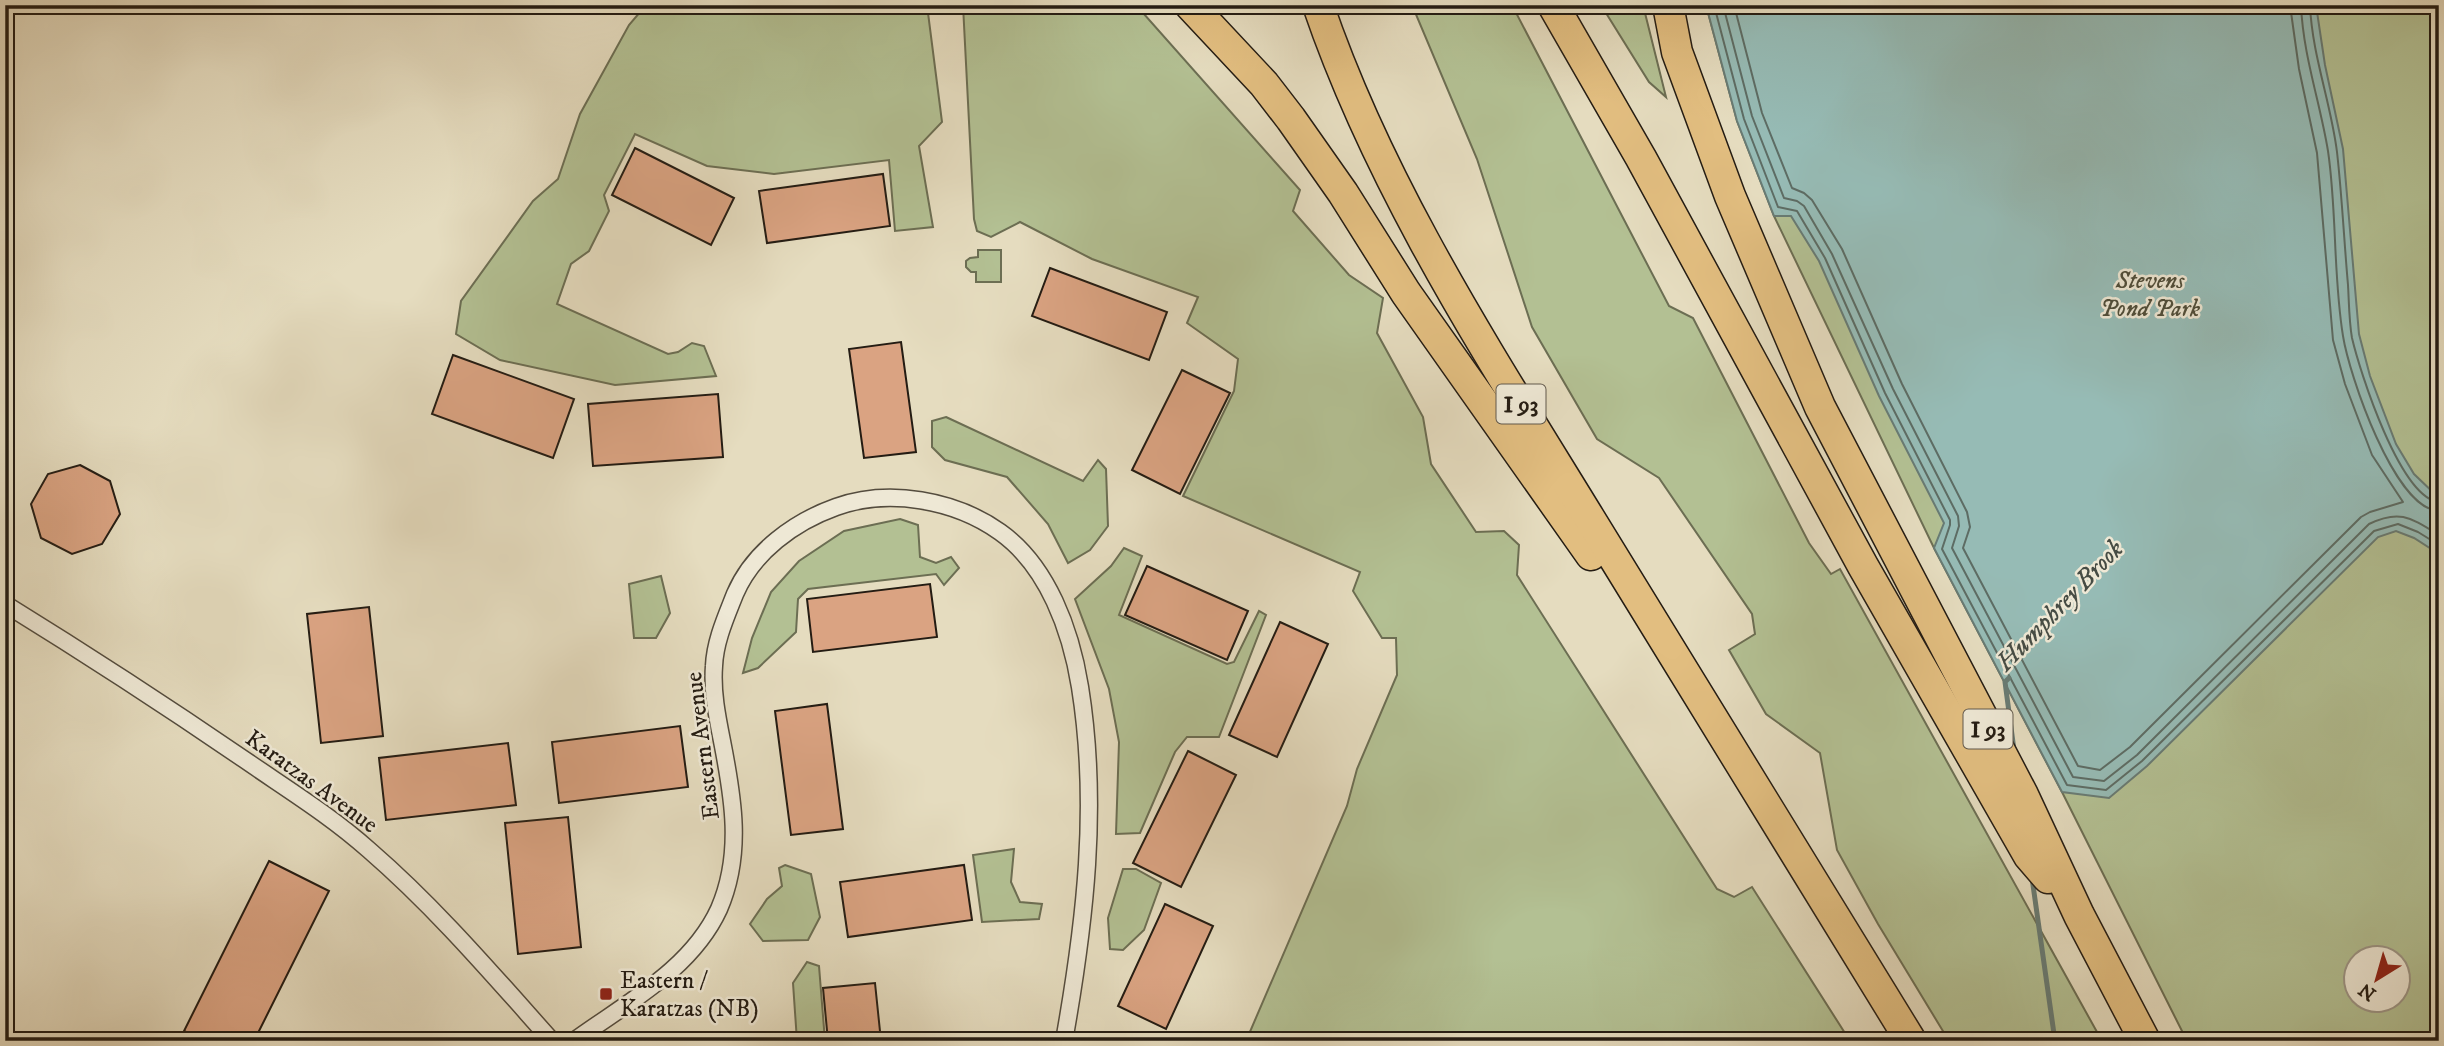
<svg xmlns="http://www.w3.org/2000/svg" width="2444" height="1046" font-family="'IM FELL DW Pica',serif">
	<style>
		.green { fill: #b3c093; stroke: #6c6e53; stroke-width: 2; fill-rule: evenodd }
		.water { fill: #96bbb5; stroke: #687b74; stroke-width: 2 }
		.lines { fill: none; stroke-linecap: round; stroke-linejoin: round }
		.shore { stroke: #5d6c64; stroke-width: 2 }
		.stream { stroke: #687b74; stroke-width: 5 }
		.building { fill: #daa382; stroke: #241c13; stroke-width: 2 }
		.minor-casing { stroke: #544c3e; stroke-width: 19 }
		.motorway-casing { stroke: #241c13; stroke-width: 33 }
		.minor { stroke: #eee8d5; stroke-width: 16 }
		.motorway { stroke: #e2be80; stroke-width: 30 }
		.poi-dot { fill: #8f2418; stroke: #eee8d5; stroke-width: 2.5 }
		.labels { text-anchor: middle; stroke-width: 5; stroke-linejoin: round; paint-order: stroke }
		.shield { fill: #eee8d5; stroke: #61594d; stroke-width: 2 }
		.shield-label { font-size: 23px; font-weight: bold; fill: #241c13 }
		.park-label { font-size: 24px; font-style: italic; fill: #4f4d39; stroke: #eee8d5 }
		.street-label { font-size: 24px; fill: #241c13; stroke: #eee8d5 }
		.poi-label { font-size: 24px; fill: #241c13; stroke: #eee8d5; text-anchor: start }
		.water-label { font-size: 26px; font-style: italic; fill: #464c44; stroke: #eee8d5 }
	</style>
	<rect width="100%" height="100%" fill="#e5dcbf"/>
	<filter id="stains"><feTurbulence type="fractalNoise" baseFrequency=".00286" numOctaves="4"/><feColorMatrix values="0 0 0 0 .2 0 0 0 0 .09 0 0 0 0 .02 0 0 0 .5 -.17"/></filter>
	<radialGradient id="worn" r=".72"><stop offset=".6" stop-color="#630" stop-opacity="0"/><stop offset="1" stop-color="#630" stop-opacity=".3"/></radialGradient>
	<g class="green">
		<polygon points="646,5 927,5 942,122 919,146 933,227 895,231 889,160 774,174 707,166 635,134 604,195 609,211 589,251 571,264 557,304 668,354 678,352 692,343 704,346 716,376 615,385 500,360 456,334 461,301 533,201 558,179 580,114 629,25"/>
		<polygon points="963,5 1136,5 1300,190 1293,211 1349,275 1383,298 1377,333 1423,417 1431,464 1476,532 1504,531 1519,545 1517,575 1717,889 1734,897 1752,887 1850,1041 1246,1041 1347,806 1357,769 1397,675 1396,638 1382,638 1353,591 1360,572 1183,496 1234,391 1238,359 1187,323 1198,297 1092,259 1020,222 991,237 977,231 974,219"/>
		<polygon points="1412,5 1512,5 1669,306 1693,318 1809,543 1831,574 1840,569 2102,1041 1949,1041 1878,924 1837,850 1820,753 1766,714 1729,650 1755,634 1752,614 1659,478 1597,439 1532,327 1477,159"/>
		<polygon points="1601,5 1643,5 1666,97 1649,82"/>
		<path d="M 1706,5 L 2439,5 L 2439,1041 L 2187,1041 L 2062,792 L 1934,548 L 1774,216 L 1737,121 ZM 2356,958 L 2398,958 L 2398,1000 L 2356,1000 Z"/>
		<polygon points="978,250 1001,250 1001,282 976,282 976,272 971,272 966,267 966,261 970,258 978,257"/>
		<polygon points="946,417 1083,481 1098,460 1106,469 1108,526 1090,550 1068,563 1048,524 1007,477 945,460 932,447 932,421"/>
		<polygon points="900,519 918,525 920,557 936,563 951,557 959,568 944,585 936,574 808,589 798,599 796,632 758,668 743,673 752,638 771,592 799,561 844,531"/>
		<polygon points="1124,548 1142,556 1119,615 1227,664 1234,662 1259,611 1266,615 1219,737 1187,737 1175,752 1140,833 1116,834 1119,742 1109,689 1075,599 1111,566"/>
		<polygon points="661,576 670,613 656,638 634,638 629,584"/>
		<polygon points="1014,849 1011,882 1020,902 1042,904 1039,919 982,922 973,855"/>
		<polygon points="785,865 811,874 820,917 808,940 763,941 750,924 767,899 782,886 779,868"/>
		<polygon points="1123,869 1136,869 1161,883 1144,930 1123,950 1110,949 1108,918"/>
		<polygon points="807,962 819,966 825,1041 797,1041 793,983"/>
	</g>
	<polygon class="water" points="1706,5 2316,5 2325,65 2343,149 2359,334 2370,376 2396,444 2414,474 2439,498 2439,554 2414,538 2396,531 2378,537 2147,766 2109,798 2062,792 1934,548 1944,523 1879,396 1819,261 1791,216 1774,216 1737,121"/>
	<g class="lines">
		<g class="shore">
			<polyline points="1714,5 1744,119 1778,207 1797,211 1825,258 1885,393 1950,520 1950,525 1942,549 2067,785 2106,790 2142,761 2374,531 2398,524 2418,532 2439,545"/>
			<path d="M 1723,5 L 1752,116 L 1784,198 L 1797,201 L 1804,206 L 1832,254 L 1893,389 L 1958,516 L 1959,526 L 1952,548 L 2073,777 L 2104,781 L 2137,755 L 2369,524 C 2400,509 2411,518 2439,535"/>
			<polyline points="1734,5 1762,113 1792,188 1804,193 1812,200 1842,249 1902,384 1967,512 1970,527 1963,548 2078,766 2100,770 2130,747 2361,517 2370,512 2403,502 2372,455 2345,384 2333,340 2317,153 2299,69 2290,5"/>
			<path d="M 2301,5 C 2303,55 2320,102 2328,151 C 2337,212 2333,275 2343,336 C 2349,374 2394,509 2439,511"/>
			<path d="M 2310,5 C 2312,55 2331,103 2337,152 C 2342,196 2344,240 2348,285 C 2349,302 2349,321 2352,338 C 2360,372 2400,498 2439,502"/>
		</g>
		<g class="stream">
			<polyline points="2009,678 2005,682 2014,750"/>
			<polyline points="2032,878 2055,1041"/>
		</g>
	</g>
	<g class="building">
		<polygon points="635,148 734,198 711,245 612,195"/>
		<polygon points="883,174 890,226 767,243 759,191"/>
		<polygon points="1050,268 1167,312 1149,360 1032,316"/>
		<polygon points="901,342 916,452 864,458 849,349"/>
		<polygon points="453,355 574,399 553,458 432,414"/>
		<polygon points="1182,370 1230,393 1180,494 1132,470"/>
		<polygon points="718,394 723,457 593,466 588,404"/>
		<polygon points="80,465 110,481 120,514 102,544 72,554 41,538 31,504 48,474"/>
		<polygon points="1147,566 1248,611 1227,660 1125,615"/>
		<polygon points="930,584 937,637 813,652 807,599"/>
		<polygon points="369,607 383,736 321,743 307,614"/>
		<polygon points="1280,622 1328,644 1277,757 1229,735"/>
		<polygon points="827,704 843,829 791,835 775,711"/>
		<polygon points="680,726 688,787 559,803 552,742"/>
		<polygon points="508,743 516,805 386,820 379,758"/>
		<polygon points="1188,751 1236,775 1181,887 1133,863"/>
		<polygon points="568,817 581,947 518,954 505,823"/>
		<polygon points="269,861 329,891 254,1041 204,1041 184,1031"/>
		<polygon points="964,865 972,920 848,937 840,882"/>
		<polygon points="1165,904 1213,926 1166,1029 1118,1006"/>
		<polygon points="875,983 881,1041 828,1041 823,988"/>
	</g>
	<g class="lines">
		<g class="minor-casing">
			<g id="minor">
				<path d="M 5,604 C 86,654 166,706 245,760 C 287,789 331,816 369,850 C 436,908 493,975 552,1041"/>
				<path d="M 574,1041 C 626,1003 691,970 719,909 C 743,854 733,797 722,741 C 717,716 712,691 714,666 C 715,641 726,617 735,594 C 753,552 794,522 836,507 C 889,488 955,500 1000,532 C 1048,566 1071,631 1080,687 C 1099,806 1085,923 1064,1041"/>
			</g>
		</g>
		<g class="motorway-casing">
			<g id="motorway">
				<polyline points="1190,5 1264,84 1291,119 1343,193 1406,293 1591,555"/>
				<path d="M 1318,5 C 1380,187 1487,351 1587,514 C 1695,689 1803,865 1911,1041"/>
				<polyline points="1553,5 1641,158 1863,566 2029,856 2048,878"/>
				<polyline points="1668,5 1677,52 1730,196 1820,407 2023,795 2079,915 2145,1041"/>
			</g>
		</g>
		<use href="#minor" class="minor"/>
		<use href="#motorway" class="motorway"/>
	</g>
	<rect class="poi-dot" x="599" y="987" width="14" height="14" rx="3.5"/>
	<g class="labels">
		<g class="shield">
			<rect x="1496.5" y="384.5" width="49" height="39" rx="5"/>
			<rect x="1963.5" y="709.5" width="49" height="39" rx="5"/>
		</g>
		<g class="shield-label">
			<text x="1521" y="412">I 93</text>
			<text x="1988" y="737">I 93</text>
		</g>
		<g class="park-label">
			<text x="2150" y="288">Stevens<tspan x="2150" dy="28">Pond Park</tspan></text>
		</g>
		<g class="street-label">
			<text transform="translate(702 746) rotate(-97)" y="8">Eastern Avenue</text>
			<text transform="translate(312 781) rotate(36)" y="8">Karatzas Avenue</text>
		</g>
		<g class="poi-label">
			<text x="620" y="988">Eastern /<tspan x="620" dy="28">Karatzas (NB)</tspan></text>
		</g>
		<g class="water-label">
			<text transform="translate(2059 605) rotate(-46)" y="9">Humphrey Brook</text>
		</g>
	</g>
	<rect width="2444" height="1046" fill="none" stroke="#e5dcbf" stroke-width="28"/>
	<rect x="7" y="7" width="2430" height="1032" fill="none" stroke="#241c13" stroke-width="3.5"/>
	<rect x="14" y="14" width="2416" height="1018" fill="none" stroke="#241c13" stroke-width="2"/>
	<g transform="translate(2377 979) rotate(217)"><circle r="33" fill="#eee8d5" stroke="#9d9687" stroke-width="2"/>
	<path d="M0-5L12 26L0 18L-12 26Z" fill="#8f2418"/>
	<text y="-10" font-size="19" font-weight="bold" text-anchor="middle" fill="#241c13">N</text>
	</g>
	<rect width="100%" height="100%" filter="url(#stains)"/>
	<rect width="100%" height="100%" fill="url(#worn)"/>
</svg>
